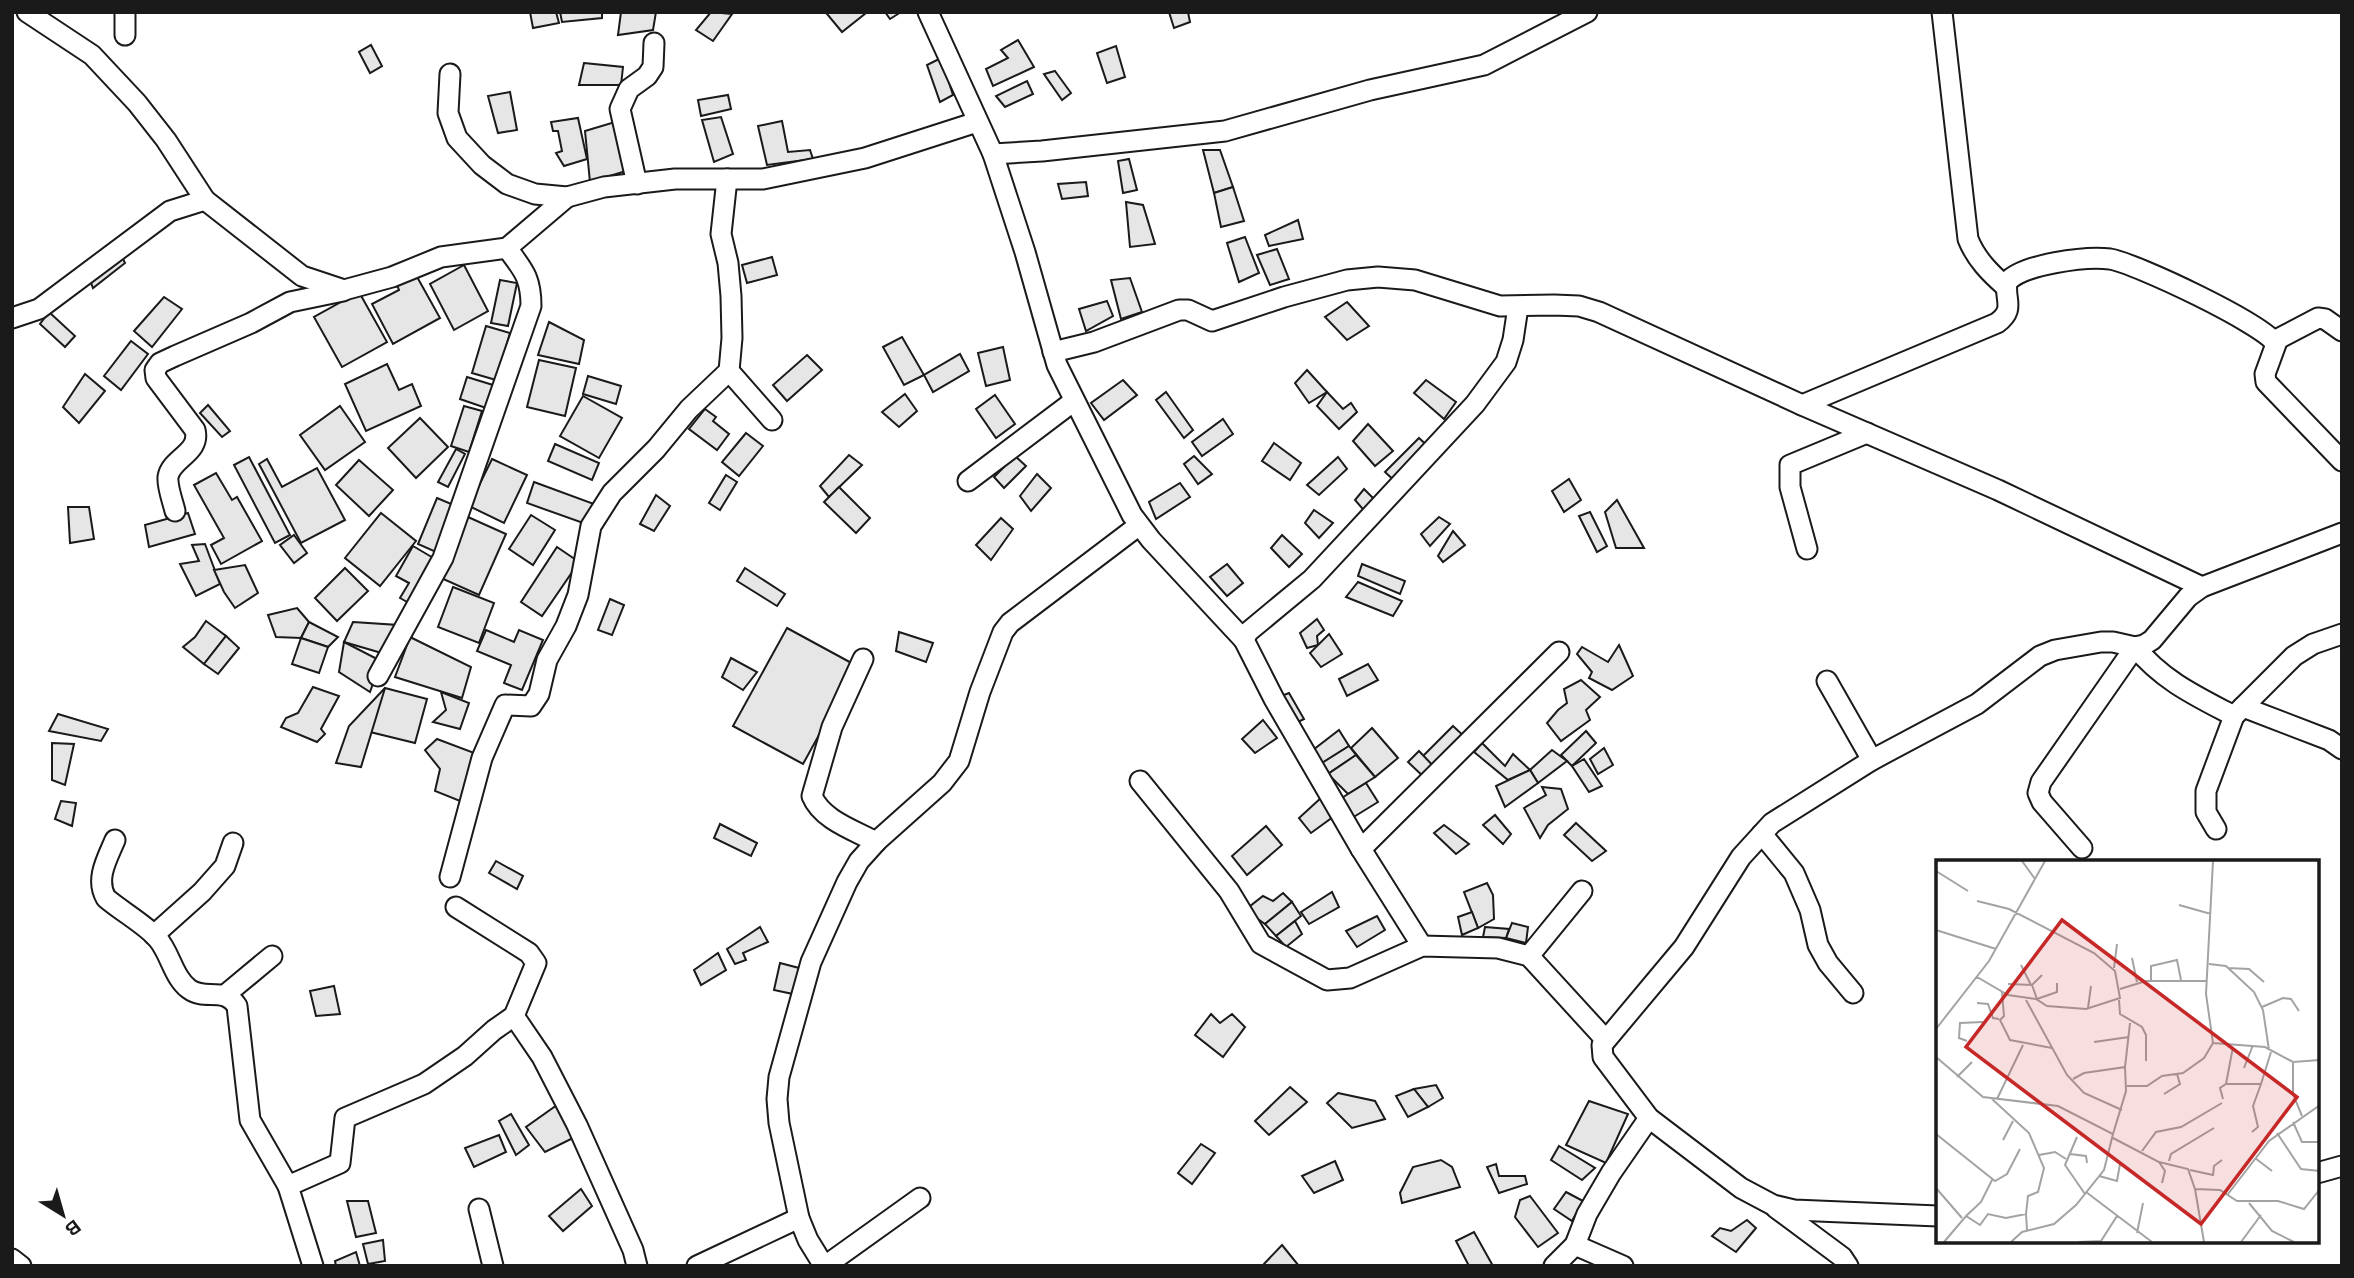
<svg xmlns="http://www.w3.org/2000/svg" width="2354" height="1278" font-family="Arial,sans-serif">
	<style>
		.building { fill: #e6e6e6; stroke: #1a1a1a; stroke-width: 2 }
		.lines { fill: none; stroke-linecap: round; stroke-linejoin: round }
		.street-casing { stroke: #1a1a1a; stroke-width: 23 }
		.street { stroke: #fff; stroke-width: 19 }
		.inset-road { fill: none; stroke: #a3a3a3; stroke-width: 2 }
		.view { fill: #c62828; fill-opacity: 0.15; stroke: #c62828; stroke-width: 3.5 }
		.inset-edge { fill: none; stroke: #1a1a1a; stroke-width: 3.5 }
	</style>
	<rect width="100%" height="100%" fill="#fff"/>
	<g class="building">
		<polygon points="530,12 556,12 559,23 533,28"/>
		<polygon points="560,12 602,12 602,18 562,22"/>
		<polygon points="621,12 656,12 653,30 618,35"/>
		<polygon points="711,12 732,14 713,41 696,30"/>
		<polygon points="830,12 866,12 866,13 842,32 827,14"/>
		<polygon points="885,12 901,12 890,19"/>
		<polygon points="1169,12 1188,12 1190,22 1174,28"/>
		<polygon points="1018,40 1034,67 993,86 986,69 1008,58 1001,50"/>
		<polygon points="371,45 382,66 370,73 359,52"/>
		<polygon points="1116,46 1125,77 1107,83 1097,53"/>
		<polygon points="941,58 953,95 940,102 927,65"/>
		<polygon points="584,63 623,67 621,85 579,85"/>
		<polygon points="1055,71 1071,93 1062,100 1044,74"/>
		<polygon points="1027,81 1033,94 1005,107 996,96"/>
		<polygon points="510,92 517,130 498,133 488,96"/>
		<polygon points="728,95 731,109 701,116 698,100"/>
		<polygon points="721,117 733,154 714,162 702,120"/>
		<polygon points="578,118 587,159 564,166 556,153 562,151 558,131 553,131 551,122"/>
		<polygon points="782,121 788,152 810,150 813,159 767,165 758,126"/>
		<polygon points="615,122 626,171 590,182 585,131"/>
		<polygon points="1203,150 1220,150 1233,187 1214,193"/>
		<polygon points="1129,159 1137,190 1123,193 1118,161"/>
		<polygon points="1086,182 1088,196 1062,199 1058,184"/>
		<polygon points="1233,187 1244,221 1221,227 1214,193"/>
		<polygon points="1126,202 1143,205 1155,244 1130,247"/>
		<polygon points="1298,220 1303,239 1269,246 1265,235"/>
		<polygon points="1245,237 1259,273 1239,282 1227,243"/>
		<polygon points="1277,249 1289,279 1270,285 1257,255"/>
		<polygon points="122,257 125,263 93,288 90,280"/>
		<polygon points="772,257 777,275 747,283 742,265"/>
		<polygon points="464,265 488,311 454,330 430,284"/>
		<polygon points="416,275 440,318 393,344 372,304 399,290 397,285"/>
		<polygon points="1130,278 1142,312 1121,319 1111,280"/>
		<polygon points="500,280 517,283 508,326 491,323"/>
		<polygon points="359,292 387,342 342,367 314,317"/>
		<polygon points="164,297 182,309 152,347 134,331"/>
		<polygon points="1107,301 1113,316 1086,331 1079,309"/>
		<polygon points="1347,302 1369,326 1347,340 1325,317"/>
		<polygon points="49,312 75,336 65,347 40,324"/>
		<polygon points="549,322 584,340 579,364 538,355"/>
		<polygon points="486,326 510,333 496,380 472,373"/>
		<polygon points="902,337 924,375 904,385 883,347"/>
		<polygon points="131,341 148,354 121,390 104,376"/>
		<polygon points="1003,347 1010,380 986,386 978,353"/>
		<polygon points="960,354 969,371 933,392 924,375"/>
		<polygon points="807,355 822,370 787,401 773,385"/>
		<polygon points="539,360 576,368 565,416 527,407"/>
		<polygon points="387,364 399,390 412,384 421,406 366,431 345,384"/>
		<polygon points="1307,370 1327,392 1309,403 1295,383"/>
		<polygon points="85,374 105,391 79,423 63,407"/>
		<polygon points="588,376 621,386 616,404 583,394"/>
		<polygon points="467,377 493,385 486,408 460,399"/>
		<polygon points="1123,380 1137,395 1104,420 1091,403"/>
		<polygon points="1426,380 1456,402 1444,419 1414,393"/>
		<polygon points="1166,392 1193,430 1184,438 1156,400"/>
		<polygon points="1327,392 1343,409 1351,403 1357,412 1339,429 1317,406"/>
		<polygon points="905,394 917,411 899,427 882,412"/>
		<polygon points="995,395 1015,424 996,438 976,409"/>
		<polygon points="583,396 622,418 599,458 560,436"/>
		<polygon points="208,405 230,431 222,437 200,413"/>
		<polygon points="340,406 365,442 325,470 300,435"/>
		<polygon points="464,406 482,411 469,452 451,446"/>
		<polygon points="705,409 716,417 713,421 729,434 717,450 689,429"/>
		<polygon points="420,418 448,447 416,478 388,448"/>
		<polygon points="1223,419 1233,434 1202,456 1192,442"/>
		<polygon points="1368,424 1393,451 1375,466 1353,441"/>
		<polygon points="746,433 763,446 739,476 722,462"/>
		<polygon points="1419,438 1431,449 1397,483 1385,472"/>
		<polygon points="1274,443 1301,463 1290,480 1262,461"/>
		<polygon points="555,444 599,463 592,480 548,461"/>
		<polygon points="456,449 465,454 448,487 438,482"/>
		<polygon points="849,455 862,465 829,497 820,486"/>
		<polygon points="1015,456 1026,466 1004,488 994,477"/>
		<polygon points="1194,456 1212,474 1198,484 1184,464"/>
		<polygon points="249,457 290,535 275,543 234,465"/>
		<polygon points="1338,457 1347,469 1319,495 1307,485"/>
		<polygon points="267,459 282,487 317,468 345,520 301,543 259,464"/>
		<polygon points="492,459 527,475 504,523 469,506"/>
		<polygon points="359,460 393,490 369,516 336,485"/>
		<polygon points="216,473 232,500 237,497 262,541 221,564 211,545 224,538 194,485"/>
		<polygon points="1037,474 1051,488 1031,511 1020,496"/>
		<polygon points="726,475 737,482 720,510 709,503"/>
		<polygon points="1569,479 1581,500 1564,512 1552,491"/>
		<polygon points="534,482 594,504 586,524 527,503"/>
		<polygon points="1180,483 1190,497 1156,519 1149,502"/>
		<polygon points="839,487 870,518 856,533 824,502"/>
		<polygon points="1364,489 1379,504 1368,515 1355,500"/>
		<polygon points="656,495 670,506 654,531 640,524"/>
		<polygon points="437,498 456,506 436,552 418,544"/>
		<polygon points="1617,500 1644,548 1616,548 1605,512"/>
		<polygon points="68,507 89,507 94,539 70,543"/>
		<polygon points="1314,510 1333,523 1319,538 1305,523"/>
		<polygon points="1590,512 1607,546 1597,552 1579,516"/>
		<polygon points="188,513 195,534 149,547 145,525"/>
		<polygon points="381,513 416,541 380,586 345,558"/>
		<polygon points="531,515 555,530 533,565 509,549"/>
		<polygon points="468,517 506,534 479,595 441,578"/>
		<polygon points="1439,517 1450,524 1430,546 1421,534"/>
		<polygon points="1001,518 1013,529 991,560 976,545"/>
		<polygon points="1453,531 1465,545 1443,562 1438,556"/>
		<polygon points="294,535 307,553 294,563 280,545"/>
		<polygon points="1282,535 1302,554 1289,567 1271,548"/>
		<polygon points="205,544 220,584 196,596 180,564 199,561 192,545"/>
		<polygon points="413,546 435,559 409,603 400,598 409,583 396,576"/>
		<polygon points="557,547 579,562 542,616 521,602"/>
		<polygon points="1227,564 1243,583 1227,596 1210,577"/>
		<polygon points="1362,564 1405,581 1400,594 1358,576"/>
		<polygon points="245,565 258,593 235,608 224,592 214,570"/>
		<polygon points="345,568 368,591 337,621 315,598"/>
		<polygon points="745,568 785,594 777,606 737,581"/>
		<polygon points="1358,582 1402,601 1393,616 1346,597"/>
		<polygon points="453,587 494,603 479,643 438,627"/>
		<polygon points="610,599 624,605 612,635 598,630"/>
		<polygon points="297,608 309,622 301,638 276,637 268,615"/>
		<polygon points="1317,619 1324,630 1317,636 1318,645 1307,648 1300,633"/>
		<polygon points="206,621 226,636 204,664 183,647 195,637"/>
		<polygon points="309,622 338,637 328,647 301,638"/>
		<polygon points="353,622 398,625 385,654 344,642"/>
		<polygon points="787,628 857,666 803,764 733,726"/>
		<polygon points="486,630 514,642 519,630 543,640 522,690 504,683 511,665 477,651"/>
		<polygon points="899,632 933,643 926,662 896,651"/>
		<polygon points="1329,634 1342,654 1321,667 1310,653"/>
		<polygon points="226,636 239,648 218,674 204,664"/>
		<polygon points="410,637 471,667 462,698 395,677"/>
		<polygon points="301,638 328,647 319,673 292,664"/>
		<polygon points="344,642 381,661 370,692 339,672"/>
		<polygon points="1619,645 1633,676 1612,690 1589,678 1592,672 1577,654 1582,647 1608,662"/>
		<polygon points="731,658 757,672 743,690 722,677"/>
		<polygon points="1368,664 1378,680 1347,696 1339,679"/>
		<polygon points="1581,680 1600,697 1586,710 1590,720 1561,741 1547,723 1558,710 1567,703 1564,689"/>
		<polygon points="313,687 339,696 321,729 325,734 317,742 281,727 286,718 298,713"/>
		<polygon points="385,688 427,699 415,743 366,731"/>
		<polygon points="385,688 361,767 336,763 349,726"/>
		<polygon points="441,692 469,703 460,729 433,722 446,710"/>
		<polygon points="1289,693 1304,719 1292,725 1276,698"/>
		<polygon points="58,714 108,729 101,741 49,731"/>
		<polygon points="1263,720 1277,738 1255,753 1242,739"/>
		<polygon points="1453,726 1468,740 1437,770 1423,756"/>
		<polygon points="1372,728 1398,758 1375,777 1351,748"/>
		<polygon points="1339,730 1349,746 1322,763 1313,750"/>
		<polygon points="1586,731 1596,743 1572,766 1561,755"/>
		<polygon points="437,739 477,754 460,801 435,791 440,769 425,750"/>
		<polygon points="52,743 74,744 65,785 52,780"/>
		<polygon points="1482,743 1505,766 1513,754 1530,770 1508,780 1474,752"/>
		<polygon points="1349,746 1356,755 1328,774 1322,763"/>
		<polygon points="1604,748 1613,765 1598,774 1590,759"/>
		<polygon points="1552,750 1567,761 1538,783 1530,770"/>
		<polygon points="1419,751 1437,770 1427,780 1408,762"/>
		<polygon points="1356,755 1375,777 1348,794 1328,774"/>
		<polygon points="1584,759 1602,786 1589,792 1572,766"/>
		<polygon points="1530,770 1538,783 1505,807 1496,786"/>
		<polygon points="1366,783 1378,802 1352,818 1340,799"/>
		<polygon points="1542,787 1561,789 1568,809 1548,825 1540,838 1524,808 1546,795"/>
		<polygon points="1322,797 1337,814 1311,833 1299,818"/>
		<polygon points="61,801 76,803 72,826 55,819"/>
		<polygon points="1495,815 1511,834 1503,844 1483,825"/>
		<polygon points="1576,823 1606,851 1592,861 1564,835"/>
		<polygon points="720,824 757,843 751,856 714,838"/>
		<polygon points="1444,825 1469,844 1456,854 1434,833"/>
		<polygon points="1266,826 1282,845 1247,875 1232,856"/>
		<polygon points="496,861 523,876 517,889 489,873"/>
		<polygon points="1487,883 1493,895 1494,919 1478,928 1464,892"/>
		<polygon points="1332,892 1339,907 1309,924 1301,912"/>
		<polygon points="1283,893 1292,902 1265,924 1245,910 1263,896 1273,901"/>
		<polygon points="1292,902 1301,916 1276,936 1265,924"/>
		<polygon points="1472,912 1478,928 1462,935 1458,917"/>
		<polygon points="1377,916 1385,930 1357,947 1346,931"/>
		<polygon points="1295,921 1302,934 1286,947 1276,936"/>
		<polygon points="1512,923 1528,927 1526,943 1506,938"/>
		<polygon points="760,927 768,942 743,953 746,960 735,964 727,949"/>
		<polygon points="1485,927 1509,929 1506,938 1483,937"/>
		<polygon points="718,953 726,970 701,985 694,970"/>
		<polygon points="780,963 803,969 793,994 774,990"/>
		<polygon points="334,986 340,1014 316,1016 310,991"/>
		<polygon points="1211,1014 1220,1023 1232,1014 1245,1027 1223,1057 1195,1035"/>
		<polygon points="1436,1085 1443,1098 1428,1107 1414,1089"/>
		<polygon points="1290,1087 1307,1102 1269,1135 1255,1121"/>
		<polygon points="1414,1089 1428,1107 1408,1117 1396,1096"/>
		<polygon points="1338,1093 1375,1101 1385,1119 1352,1128 1327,1103"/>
		<polygon points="1589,1101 1628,1114 1606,1163 1566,1145"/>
		<polygon points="557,1105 573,1138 545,1152 526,1127"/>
		<polygon points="511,1114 529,1145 516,1155 499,1121"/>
		<polygon points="499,1135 506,1152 474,1167 465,1148"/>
		<polygon points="1201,1144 1215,1153 1192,1184 1178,1173"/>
		<polygon points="1559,1146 1595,1168 1582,1180 1551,1160"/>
		<polygon points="1441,1160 1452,1167 1460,1187 1402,1203 1400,1193 1413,1167"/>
		<polygon points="1335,1161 1343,1180 1314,1193 1302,1176"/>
		<polygon points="1496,1164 1499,1176 1525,1176 1527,1184 1499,1193 1487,1167"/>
		<polygon points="581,1189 592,1206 563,1231 549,1216"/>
		<polygon points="1566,1192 1583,1201 1572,1221 1554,1209"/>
		<polygon points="1530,1196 1558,1233 1538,1247 1515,1217 1520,1200"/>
		<polygon points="347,1201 368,1201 376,1233 356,1237"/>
		<polygon points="1747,1220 1756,1228 1736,1252 1712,1236 1720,1228 1731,1231"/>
		<polygon points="1474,1232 1493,1266 1469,1266 1456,1241"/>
		<polygon points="383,1240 385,1261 368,1264 363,1244"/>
		<polygon points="1282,1245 1299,1266 1265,1266 1264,1264"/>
		<polygon points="356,1252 360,1266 336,1266 335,1261"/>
	</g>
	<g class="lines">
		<g class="street-casing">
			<g id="street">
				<polyline points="27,12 92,55 137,103 166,140 205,200"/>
				<polyline points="125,12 125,35"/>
				<polyline points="928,12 993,154 1042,151 1225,131 1370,90 1484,65 1587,12"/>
				<path d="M 1942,12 L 1968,239 C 1976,259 1990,273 2006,287"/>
				<polyline points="450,74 448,113 457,138 482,165 507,184 535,194 567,197 604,187 675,179 763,179 865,158 977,122"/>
				<polyline points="993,154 1025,252 1057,365 1132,515 1151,540 1244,640"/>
				<polyline points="637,184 620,109 629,89 647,76 653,67 654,43"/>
				<polyline points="12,318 39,309 170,211 205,200 302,276 344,290 392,277 441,257 507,248 567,197"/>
				<polyline points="2274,341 2318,318 2325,319 2342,331"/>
				<polyline points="1053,352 1094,342 1179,310 1188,310 1212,321 1284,297 1347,280 1378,277 1415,280 1500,306 1554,305 1579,306 1599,312 1802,405 1998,490 2202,587"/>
				<polyline points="729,371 772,420"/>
				<path d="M 1802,405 L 1997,323 C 2016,309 2004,300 2007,282 C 2023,264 2086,256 2110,259 C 2135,263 2264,324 2276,344 L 2265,374 L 2266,382 L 2342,461"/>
				<polyline points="968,481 1074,401"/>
				<path d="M 175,511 C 173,502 167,487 168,477 C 171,458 201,453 195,430 L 156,378 L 155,370 L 160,363 L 175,356 L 251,323 L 290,302 L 343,291"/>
				<polyline points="1807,549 1790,487 1790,465 1867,433"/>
				<path d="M 863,659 L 832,727 L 812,796 C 822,820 854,830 876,842"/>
				<path d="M 378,676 L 443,558 L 531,306 C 531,277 523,270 507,248"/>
				<polyline points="1827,681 1872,760"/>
				<polyline points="2243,707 2329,740 2342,749"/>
				<polyline points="1140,781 1229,891 1261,944 1327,980 1350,978 1422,946 1498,948 1529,956 1605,1039"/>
				<polyline points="2216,829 2206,812 2206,791 2234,716 2294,656 2313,644 2342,634"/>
				<polyline points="1762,834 1794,873 1810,910 1818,945 1828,963 1853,993"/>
				<path d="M 115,840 C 107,859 95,879 106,898 C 121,911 146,925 157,938 C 170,952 173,977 189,989 C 205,1001 224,986 237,1006 L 250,1120 L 288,1186"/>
				<path d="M 2082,848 L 2042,802 L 2038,793 L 2041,782 L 2135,647 C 2163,681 2196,696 2234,716"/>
				<polyline points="1361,849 1559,652"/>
				<polyline points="450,877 482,758 505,705 531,706 539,694 547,660 566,626 578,595 591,526 612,493 656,449 689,409 729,371 732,338 731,296 728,263 721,234 727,179"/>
				<polyline points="154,935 202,892 225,866 233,843"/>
				<polyline points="1422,946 1361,849 1274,699 1244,640 1248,632 1312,579 1475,404 1506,362 1513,340 1518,307"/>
				<polyline points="1529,956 1582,891"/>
				<polyline points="225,995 272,956"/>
				<polyline points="514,1016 542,1057 577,1125 633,1250 637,1266"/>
				<polyline points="2317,1173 2342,1166"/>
				<polyline points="1776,1208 1842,1257 1848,1266"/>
				<polyline points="479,1209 493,1266"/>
				<polyline points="1938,1216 1794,1210 1773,1205 1741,1188 1649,1118 1603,1057 1602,1045 1684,947 1741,857 1772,823 1872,760 1977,704 2040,656 2055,650 2101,642 2113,642 2135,647 2144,645 2152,640 2188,597 2202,587 2342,533"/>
				<polyline points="1575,1245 1623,1266"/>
				<polyline points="12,1259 21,1266"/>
				<polyline points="313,1266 288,1186 340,1163 345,1118 424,1084 465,1056 494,1030 514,1016 536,963 529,953 456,907"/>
				<polyline points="697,1266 799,1218"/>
				<polyline points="824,1266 808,1240 799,1218 779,1123 777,1099 779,1077 811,962 847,882 859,861 877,841 942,783 959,761 980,692 1003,632 1010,623 1138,526"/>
				<polyline points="825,1266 920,1198"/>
				<polyline points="1554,1266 1575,1245 1587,1214 1611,1173 1649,1118"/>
			</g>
		</g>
		<use href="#street" class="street"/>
	</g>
	<g transform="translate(1936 860)">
		<rect width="383" height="383" fill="#fff"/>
		<path class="inset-road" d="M 86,1 L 99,19M 0,11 L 32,31M 243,45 L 275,54M 0,70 L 60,89M 196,98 L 201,122M 273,104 L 290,106 L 318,132 L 327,150 L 333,190M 85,105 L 95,125M 178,108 L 181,84M 292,108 L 313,109 L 328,122M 41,117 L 72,135 L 100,139 L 111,146 L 150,149 L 184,138 L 179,111 L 158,93 L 73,49 L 41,41M 215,121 L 215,106 L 241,100 L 245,120M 72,124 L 96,125 L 106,115M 96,125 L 101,139 L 121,132 L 121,123M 184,129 L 210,121 L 271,121M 66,132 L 68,156 L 64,160 L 74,180 L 116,188M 90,140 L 131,215 L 148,233 L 186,250M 183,140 L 184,154 L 206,167 L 210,175 L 210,201M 41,143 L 52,144 L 57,158 L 63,159M 326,147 L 347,138 L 355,139 L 363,151M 152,148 L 155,126M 0,169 L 53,101 L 109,1M 31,181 L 23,178 L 24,163 L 47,162M 158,182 L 193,177M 277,183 L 329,187 L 357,202 L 384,200M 0,197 L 47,237 L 122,246 L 177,274 L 168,310 L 140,345 L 118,364 L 86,372 L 75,382M 357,202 L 357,234 L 366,256M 308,208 L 317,185M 21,217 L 36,202M 137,219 L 148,213 L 189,207 L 194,163M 290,224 L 297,187M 191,226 L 211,226 L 226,216 L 247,213 L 268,198 L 277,183 L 270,134 L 277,1M 228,234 L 244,224 L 241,214M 56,239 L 93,273 L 108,308 L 102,332 L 92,336 L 90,354M 61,239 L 87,185M 287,239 L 284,228 L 290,224 L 325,224 L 335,192M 357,262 L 366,282 L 384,282M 316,272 L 322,267 L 317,246 L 325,224M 341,273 L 365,309 L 384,311M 0,274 L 59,321 L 71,314 L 84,289M 177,274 L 190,231 L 189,207M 141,277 L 129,305 L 149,334M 177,278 L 223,302 L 229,311 L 226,323M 67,280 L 77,261M 206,291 L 220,272 L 245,267 L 286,243M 134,294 L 150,296 L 151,303M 103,295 L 119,292 L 130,299M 319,298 L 336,311M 233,301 L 235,294 L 278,268M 223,302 L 252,309 L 259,329 L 284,330 L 301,341 L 342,341 L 368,349 L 384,329M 254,310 L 277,315 L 278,306 L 286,300M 163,316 L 181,321 L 184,304M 0,328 L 26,358M 259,329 L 268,382M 150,332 L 216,382M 292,334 L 333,281 L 384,245M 313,343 L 336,371 L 358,382M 30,356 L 45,342 L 56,320M 201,373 L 207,343M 8,382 L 30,356 L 44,365 L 52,354 L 70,358 L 90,354 L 91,370M 142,382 L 165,381 L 181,356M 305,382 L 325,355"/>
		<path class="view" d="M 126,60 L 361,237 L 265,364 L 30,187 Z"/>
		<rect width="383" height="383" class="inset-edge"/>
	</g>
	<rect width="2354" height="1278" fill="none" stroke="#1a1a1a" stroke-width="28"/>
	<g transform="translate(63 1215) rotate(143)" stroke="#ffffff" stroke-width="5" paint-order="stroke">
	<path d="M0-5L12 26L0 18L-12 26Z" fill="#1a1a1a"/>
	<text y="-10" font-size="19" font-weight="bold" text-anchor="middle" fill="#1a1a1a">B</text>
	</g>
</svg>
